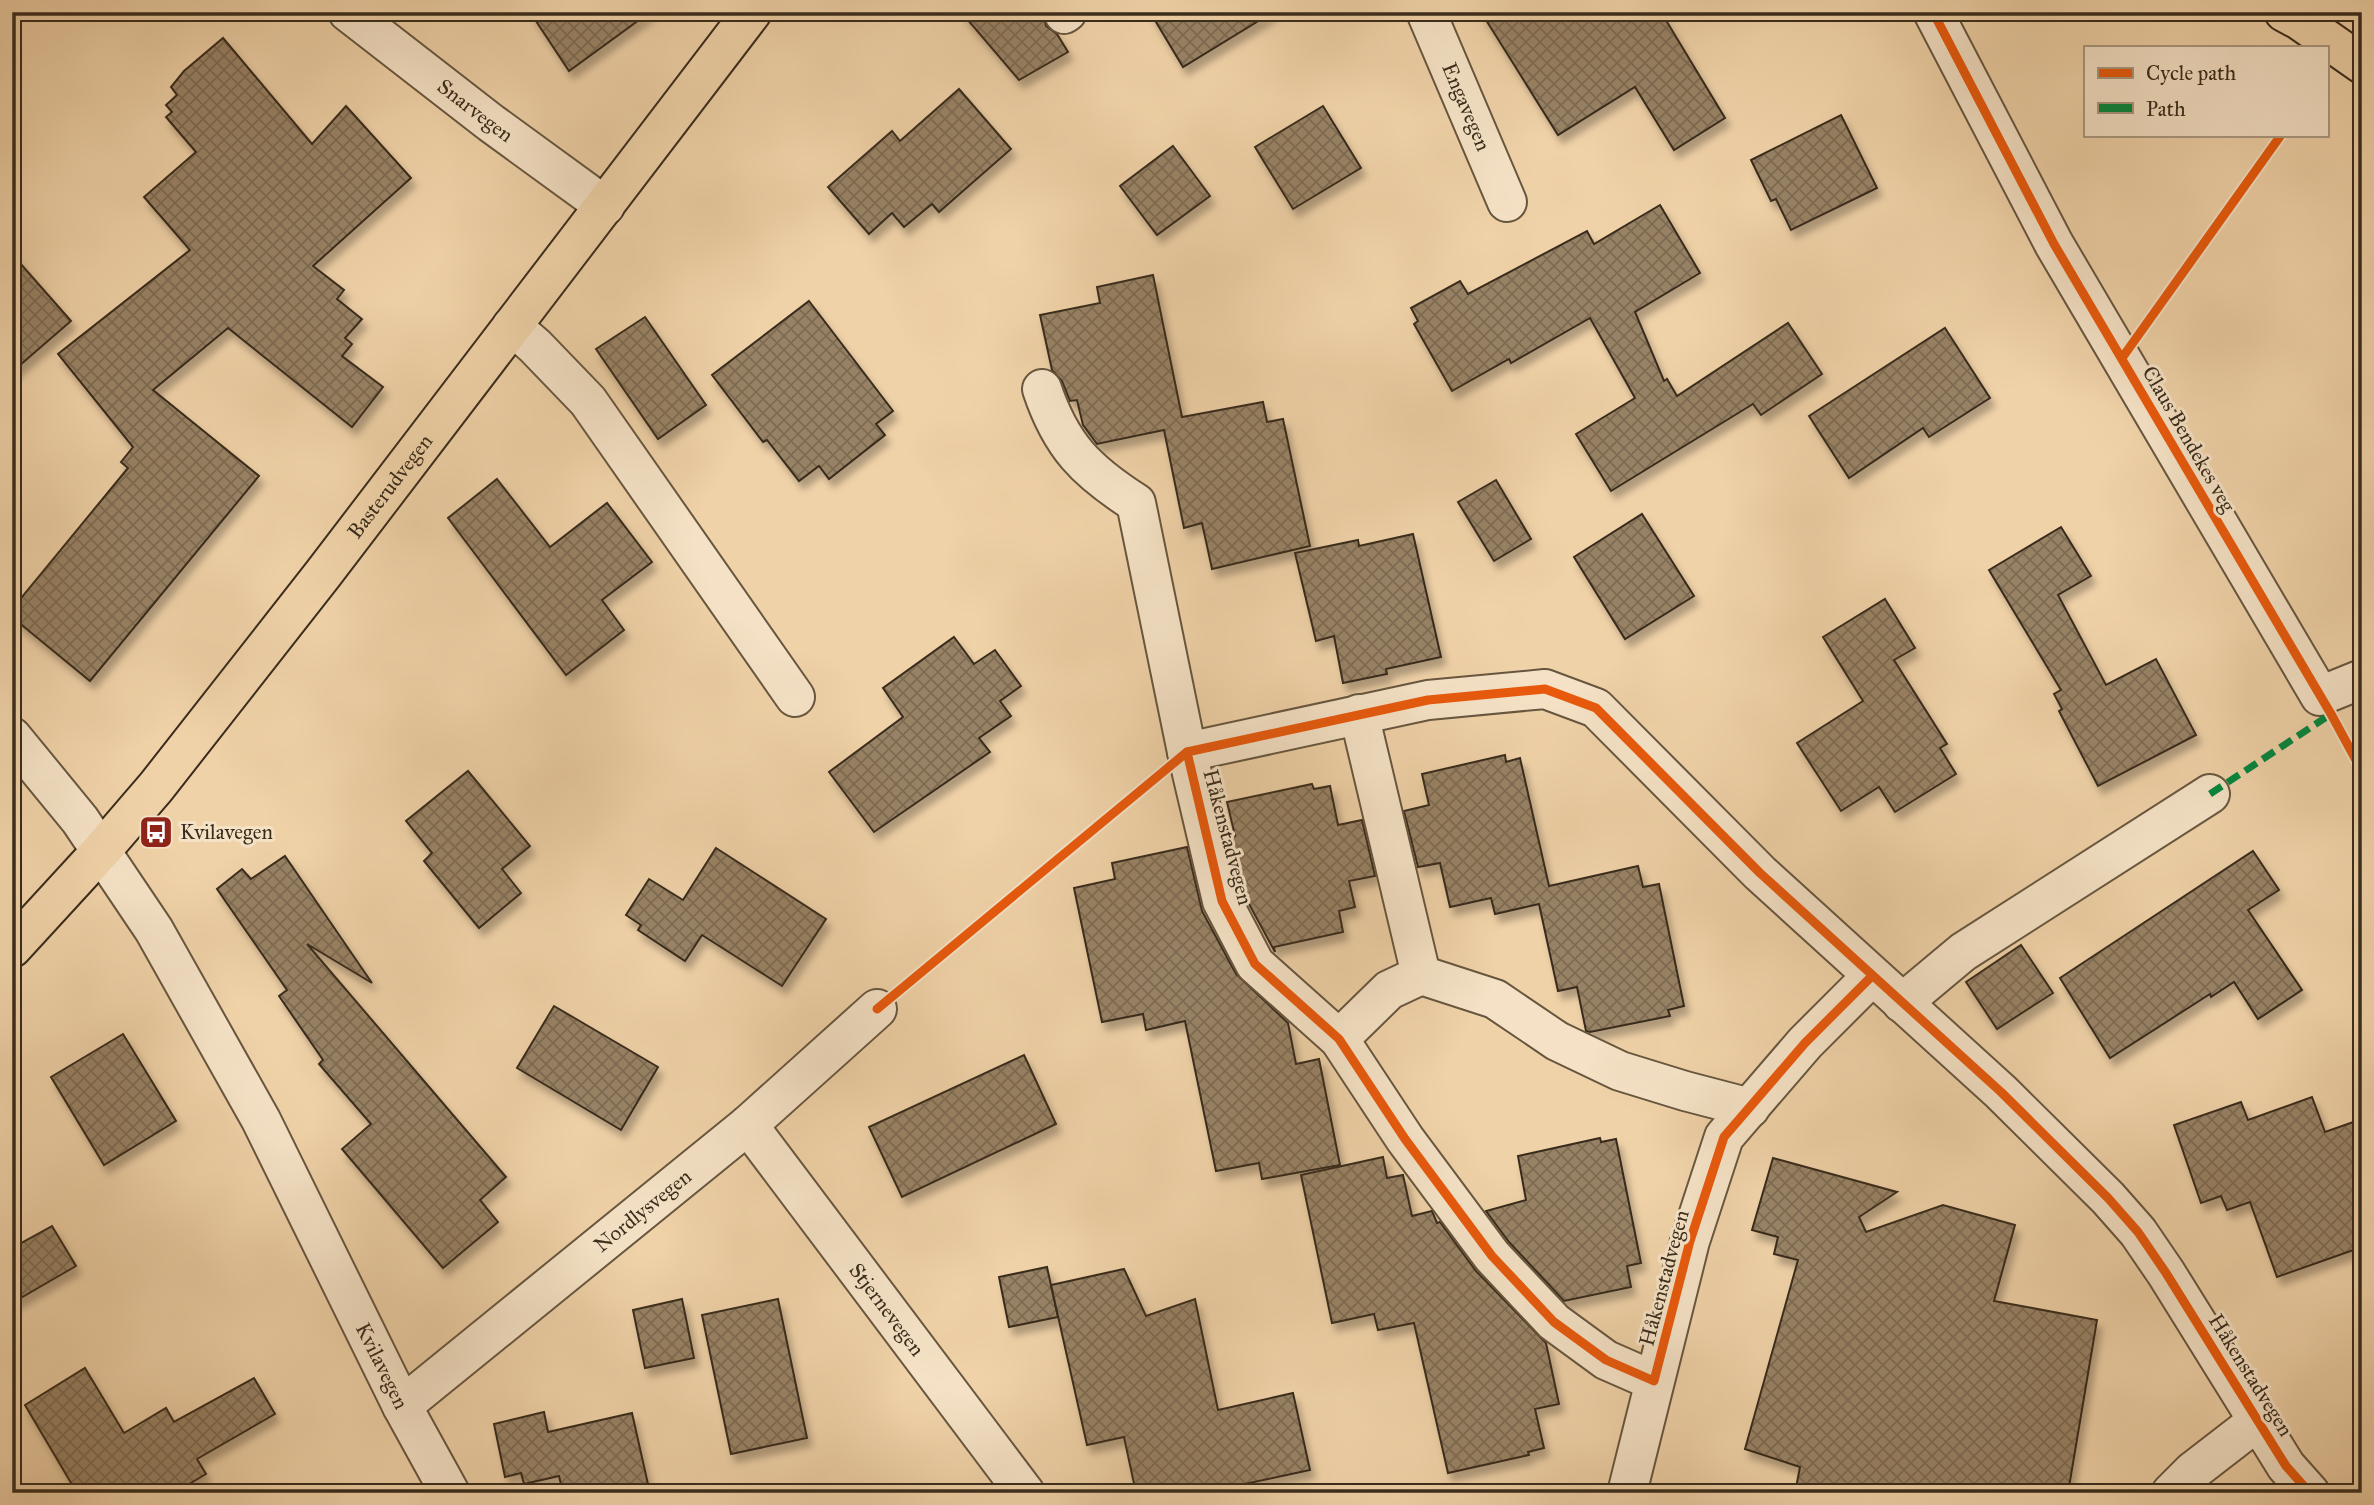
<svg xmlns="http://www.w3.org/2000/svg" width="2374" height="1505" font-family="'IM FELL Great Primer',serif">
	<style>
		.building { fill: url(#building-cross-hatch); stroke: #392c1c; stroke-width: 2; filter: url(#shadow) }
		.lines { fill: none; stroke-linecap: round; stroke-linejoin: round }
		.minor-casing { stroke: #67563f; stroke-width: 42 }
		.major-casing { stroke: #392c1c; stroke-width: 42 }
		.minor { stroke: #f5e2c6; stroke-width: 38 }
		.major { stroke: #f0d2a8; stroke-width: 38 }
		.quiet { stroke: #00873e; stroke-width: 7; stroke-dasharray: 14 7; stroke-linecap: butt }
		.cycleway-casing { stroke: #f5e2c6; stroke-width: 13 }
		.cycleway { stroke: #e8590c; stroke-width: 9 }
		.labels { text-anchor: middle; stroke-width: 6; stroke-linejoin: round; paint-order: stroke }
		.street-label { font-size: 21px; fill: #392c1c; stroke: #f5e2c6 }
		.poi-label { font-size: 21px; fill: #392c1c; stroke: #f5e2c6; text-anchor: start }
	</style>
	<defs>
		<pattern id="building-cross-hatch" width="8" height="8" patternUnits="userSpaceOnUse" patternTransform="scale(1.75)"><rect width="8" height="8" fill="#988265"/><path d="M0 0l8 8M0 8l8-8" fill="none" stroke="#7d6b52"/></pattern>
		<filter id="shadow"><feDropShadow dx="4.5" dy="8" stdDeviation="3.5" flood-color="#0004"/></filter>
	</defs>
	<rect width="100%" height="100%" fill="#f0d2a8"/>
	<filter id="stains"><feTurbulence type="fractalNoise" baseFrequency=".00286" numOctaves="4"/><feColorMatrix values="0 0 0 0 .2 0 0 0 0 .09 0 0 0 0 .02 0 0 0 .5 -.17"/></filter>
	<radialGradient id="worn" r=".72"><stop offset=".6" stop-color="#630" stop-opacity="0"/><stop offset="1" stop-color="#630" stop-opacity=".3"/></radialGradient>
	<g class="building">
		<polygon points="530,12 650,12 569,71"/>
		<polygon points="961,12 1043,12 1046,26 1057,34 1068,52 1019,80"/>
		<polygon points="1150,12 1273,12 1183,67"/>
		<polygon points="1481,12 1661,12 1725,118 1674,150 1635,87 1558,135"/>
		<polygon points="223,38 312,144 346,106 411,178 313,266 344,290 337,299 362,319 345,338 352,344 342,356 383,387 352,427 228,328 153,390 259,476 90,681 12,617 12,609 128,468 121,462 133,447 58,354 190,250 144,197 196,152 166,117 172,112 166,105 177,95 171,87 184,71"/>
		<polygon points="959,89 1011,149 939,212 932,204 904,227 892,213 869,234 828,187 892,131 900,141"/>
		<polygon points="1323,106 1361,168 1293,209 1255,147"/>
		<polygon points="1841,115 1877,188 1791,230 1776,199 1771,201 1751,160"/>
		<polygon points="1173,146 1210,196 1157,235 1120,186"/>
		<polygon points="1660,205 1700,273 1635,312 1664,381 1667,379 1677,396 1788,323 1822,374 1761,415 1753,404 1611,491 1576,434 1635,398 1590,318 1511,363 1509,359 1452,391 1414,324 1418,321 1411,308 1460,281 1468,294 1587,231 1594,244"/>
		<polygon points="12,254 71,321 12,372"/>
		<polygon points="1153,275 1182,417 1263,402 1267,422 1283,419 1310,546 1212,569 1202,523 1184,528 1164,430 1097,444 1083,425 1077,400 1070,401 1062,381 1052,370 1040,315 1100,303 1097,287"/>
		<polygon points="809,301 893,411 876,424 885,435 829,479 819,466 799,481 767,440 763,442 712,375"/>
		<polygon points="645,317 706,405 658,439 596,349"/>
		<polygon points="1945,328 1990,398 1929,437 1923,428 1849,478 1809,416"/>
		<polygon points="497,479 550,547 607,503 652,562 602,600 624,630 566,675 448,518"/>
		<polygon points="1496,480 1531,539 1494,561 1458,502"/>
		<polygon points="1642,514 1694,596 1625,639 1574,557"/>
		<polygon points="2061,527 2091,576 2058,595 2106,685 2156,659 2196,735 2098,786 2059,711 2062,709 2054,694 2061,690 1989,570"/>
		<polygon points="1413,534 1441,657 1386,669 1387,674 1343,683 1334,636 1316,641 1295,553 1358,540 1359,546"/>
		<polygon points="1885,599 1915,648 1894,660 1947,744 1940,748 1956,774 1895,812 1879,787 1841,811 1797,743 1863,701 1823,637"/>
		<polygon points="954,637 974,664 995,650 1021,686 1000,701 1011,716 979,738 990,752 874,832 829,772 903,717 883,688"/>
		<polygon points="1505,755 1506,762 1520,758 1549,886 1638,866 1643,887 1659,884 1684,1006 1668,1010 1670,1016 1590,1032 1586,1031 1577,987 1558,991 1539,904 1495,914 1491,898 1450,907 1440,863 1418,867 1404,811 1429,805 1422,774"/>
		<polygon points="468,771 530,846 502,869 521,893 479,928 424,861 432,853 406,821"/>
		<polygon points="1312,784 1314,789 1330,786 1338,825 1362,820 1375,876 1349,881 1355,907 1339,911 1343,932 1274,947 1275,952 1243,893 1229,837 1235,836 1227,802"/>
		<polygon points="1187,847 1202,911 1236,974 1288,1023 1296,1064 1319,1059 1340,1165 1262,1179 1259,1163 1216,1171 1185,1021 1146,1030 1143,1014 1102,1022 1074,888 1115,879 1112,863"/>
		<polygon points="716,848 826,919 782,986 702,935 685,961 638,930 641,925 626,915 649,879 683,900"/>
		<polygon points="2253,851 2279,890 2248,910 2302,990 2258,1019 2234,982 2211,997 2210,994 2110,1058 2060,978"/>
		<polygon points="285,856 372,983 307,944 506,1177 480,1200 498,1222 443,1268 342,1149 371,1124 319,1064 323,1060 279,996 287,990 217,889 242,869 251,879"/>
		<polygon points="2021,945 2053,993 1997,1029 1966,982"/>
		<polygon points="554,1006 658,1067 621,1130 517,1068"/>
		<polygon points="123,1034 176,1121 104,1165 51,1077"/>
		<polygon points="1024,1055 1056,1124 902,1197 869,1127"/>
		<polygon points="2312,1097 2325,1132 2362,1119 2362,1247 2277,1277 2250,1202 2227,1210 2221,1196 2201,1203 2174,1125 2241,1102 2248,1120"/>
		<polygon points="1600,1138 1601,1142 1616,1139 1641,1263 1627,1266 1631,1287 1564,1301 1509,1242 1486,1211 1526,1200 1518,1156"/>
		<polygon points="1383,1157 1387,1178 1403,1175 1412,1216 1432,1211 1437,1223 1440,1222 1476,1271 1546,1343 1559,1404 1535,1409 1544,1448 1528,1452 1529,1455 1448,1473 1414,1323 1378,1330 1374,1314 1332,1323 1301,1175"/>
		<polygon points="1773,1158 1897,1192 1859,1217 1866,1232 1943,1205 2015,1225 1994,1301 2097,1320 2068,1493 1795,1493 1800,1467 1745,1449 1798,1260 1774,1254 1778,1237 1752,1230"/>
		<polygon points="52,1226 76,1266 12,1303 12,1248"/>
		<polygon points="1047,1267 1058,1317 1009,1327 999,1277"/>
		<polygon points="1124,1269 1146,1316 1195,1299 1218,1410 1293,1393 1310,1470 1235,1486 1236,1493 1136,1493 1124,1437 1087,1445 1051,1285"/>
		<polygon points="682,1299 694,1358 645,1368 633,1310"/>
		<polygon points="778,1299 807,1438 731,1454 702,1315"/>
		<polygon points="85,1368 124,1433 166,1408 174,1422 254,1378 275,1414 197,1459 206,1474 174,1493 77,1493 25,1405"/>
		<polygon points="544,1412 548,1432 632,1413 650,1493 563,1493 559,1476 524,1484 521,1473 505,1477 494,1424"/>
	</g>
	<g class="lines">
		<g class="minor-casing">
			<g id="minor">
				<path id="s1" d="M 348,12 L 491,123 L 605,206"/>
				<path id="s2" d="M 1426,12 L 1507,202"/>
				<polyline points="1933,12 2054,244 2320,696 2362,679"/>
				<polyline points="1064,14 1067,12"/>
				<polyline points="512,326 535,346 588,401 795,697"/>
				<path d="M 1042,389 C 1061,446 1086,471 1136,503 L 1187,752"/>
				<polyline points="1359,714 1421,975"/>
				<path id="s3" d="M 12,737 L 80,820 L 154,930 L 261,1120 L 402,1406 L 450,1493"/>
				<polyline points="1902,1003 1963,952 2210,794"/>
				<polyline points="1339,1039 1389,990 1421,975 1495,999 1557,1041 1620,1071 1685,1091 1750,1108"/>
				<path id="s4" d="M 748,1125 L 1025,1493"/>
				<polyline points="1654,1381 1606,1360 1554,1322 1492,1256 1405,1139 1339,1039 1255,964 1222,901 1187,752 1428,700 1545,689 1596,708 1760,873 2001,1092 2108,1198 2138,1232 2166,1273 2286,1466 2310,1493"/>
				<path id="s5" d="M 402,1406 L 748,1125 L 877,1009"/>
				<polyline points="1627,1493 1690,1241 1724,1137 1805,1043 1872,976"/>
				<polyline points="2171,1493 2193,1471 2259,1420"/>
			</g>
		</g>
		<g class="major-casing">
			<g id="major">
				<polyline points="2284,12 2299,20 2362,64"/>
				<path id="s6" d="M 12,948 L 101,851 L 156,787 L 323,574 L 752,12"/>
			</g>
		</g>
		<use href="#minor" class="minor"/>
		<use href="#major" class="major"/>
		<polyline class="quiet" points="2210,794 2331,714"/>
		<g class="cycleway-casing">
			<g id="cycleway">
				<polyline points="1933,12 2054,244 2331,714 2362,771"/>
				<polyline points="2122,358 2281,135"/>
				<polyline points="1872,976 1805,1043 1724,1137 1690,1241 1654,1381 1606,1360 1554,1322 1492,1256 1405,1139 1339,1039 1255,964 1222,901 1187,752 1428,700 1545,689 1596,708 1760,873 2001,1092 2108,1198 2138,1232 2166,1273 2286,1466 2310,1493"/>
				<polyline points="877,1009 1187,752"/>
			</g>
		</g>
		<use href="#cycleway" class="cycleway"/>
	</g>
	<defs>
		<g id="bus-square" transform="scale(1.75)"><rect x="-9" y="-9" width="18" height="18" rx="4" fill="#8f2418" stroke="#f5e2c6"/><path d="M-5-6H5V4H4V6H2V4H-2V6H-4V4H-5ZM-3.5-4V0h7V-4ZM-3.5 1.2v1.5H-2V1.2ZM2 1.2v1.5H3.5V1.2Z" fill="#fff"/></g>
	</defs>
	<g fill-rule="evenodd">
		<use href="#bus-square" x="156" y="832"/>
	</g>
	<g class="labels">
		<g class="street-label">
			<text dy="7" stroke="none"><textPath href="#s2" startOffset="103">Engavegen</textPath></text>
			<text dy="7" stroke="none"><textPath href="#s1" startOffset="161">Snarvegen</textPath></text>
			<text transform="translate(2189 439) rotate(60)" y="7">Claus Bendekes veg</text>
			<text dy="7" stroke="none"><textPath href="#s6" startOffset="597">Basterudvegen</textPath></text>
			<text transform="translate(1228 837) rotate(75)" y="7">Håkenstadvegen</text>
			<text dy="7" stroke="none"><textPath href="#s5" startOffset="310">Nordlysvegen</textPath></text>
			<text transform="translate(1664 1278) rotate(-75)" y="7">Håkenstadvegen</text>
			<text dy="7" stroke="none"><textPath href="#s4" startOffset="231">Stjernevegen</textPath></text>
			<text dy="7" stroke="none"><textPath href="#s3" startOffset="732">Kvilavegen</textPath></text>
			<text transform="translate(2251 1375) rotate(58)" y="7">Håkenstadvegen</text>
		</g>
		<g class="poi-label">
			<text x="180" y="839">Kvilavegen</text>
		</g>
	</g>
	<rect width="2374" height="1505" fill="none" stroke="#f0d2a8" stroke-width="42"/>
	<rect x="14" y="14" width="2346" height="1477" fill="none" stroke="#392c1c" stroke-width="3.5"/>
	<rect x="21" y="21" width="2332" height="1463" fill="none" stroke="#392c1c" stroke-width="2"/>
	<rect x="2084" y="46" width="245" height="91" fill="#f5e2c6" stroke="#aa9982" stroke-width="2"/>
	<rect x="2098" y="68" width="35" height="10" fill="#e8590c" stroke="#aa9982" stroke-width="2"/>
	<text x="2146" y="80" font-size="21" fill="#392c1c">Cycle path</text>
	<rect x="2098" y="103" width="35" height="10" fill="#00873e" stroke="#aa9982" stroke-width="2"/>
	<text x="2146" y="116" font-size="21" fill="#392c1c">Path</text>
	<rect width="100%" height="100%" filter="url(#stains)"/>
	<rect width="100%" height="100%" fill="url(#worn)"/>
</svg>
